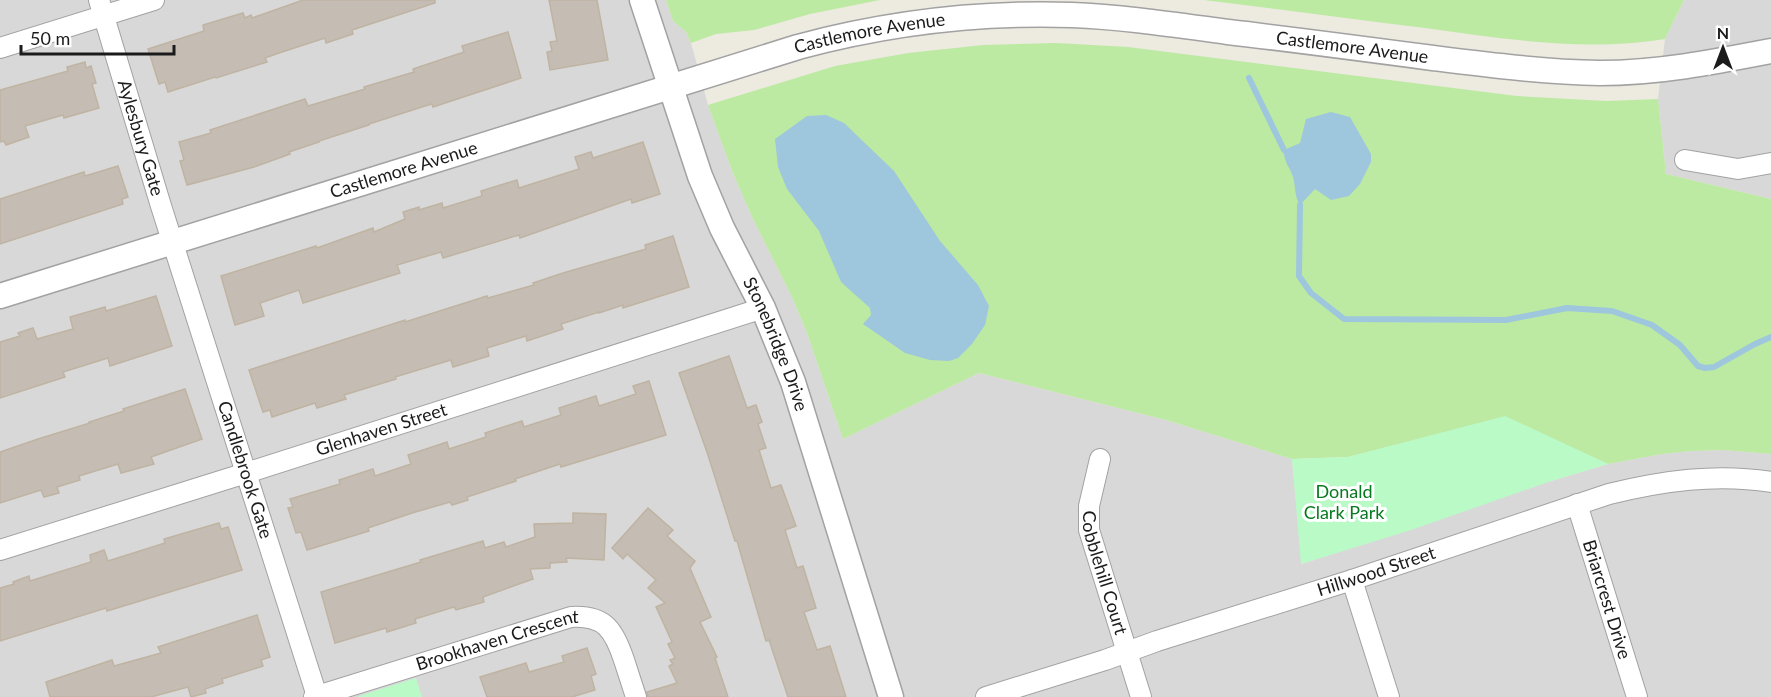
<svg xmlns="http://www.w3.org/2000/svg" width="1771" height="697" font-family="Lato,sans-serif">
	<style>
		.residential { fill: #d9d8d8 }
		.grass { fill: #bceaa3 }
		.park { fill: #b9fac7 }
		.water { fill: #9ec6dd }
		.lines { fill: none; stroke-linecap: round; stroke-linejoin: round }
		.stream { stroke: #9ec6dd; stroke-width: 6 }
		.building { fill: #c5bdb3; stroke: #bfb3a2; stroke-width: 1.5 }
		.minor-casing { stroke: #a2a2a2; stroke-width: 22 }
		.tertiary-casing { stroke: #a2a2a2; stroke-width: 27 }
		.minor { stroke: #fff; stroke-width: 20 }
		.tertiary { stroke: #fff; stroke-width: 24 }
		.labels { text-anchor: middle; stroke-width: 6; stroke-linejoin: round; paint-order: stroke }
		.street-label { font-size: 18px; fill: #1b1b1b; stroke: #fff }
		.park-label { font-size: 18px; fill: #087a21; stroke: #fff }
	</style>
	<rect width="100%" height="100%" fill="#edeae0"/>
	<g class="residential">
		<polygon points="0,0 666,0 673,21 686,32 691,43 708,105 732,171 752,217 791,295 807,333 843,439 979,373 1166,420 1292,459 1302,564 1548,482 1608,464 1662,454 1691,451 1723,450 1771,454 1771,697 0,697"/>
		<polygon points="1684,0 1771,0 1771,199 1666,174 1658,99 1665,39"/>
	</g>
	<g class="grass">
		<polygon points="666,0 880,0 810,14 754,30 716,34 691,43 686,32 673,21"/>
		<path d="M 1204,0 L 1684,0 L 1665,39 C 1585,52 1505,39 1425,28 C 1351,19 1278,9 1204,0 Z"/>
		<polygon points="1056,43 1128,47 1517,96 1607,101 1658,99 1666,174 1771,199 1771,454 1723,450 1691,451 1662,454 1608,464 1505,417 1348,457 1292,459 1166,420 979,373 843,439 807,333 791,295 752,217 732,171 708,105 835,66 908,53 983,45"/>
	</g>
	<g class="park">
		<polygon points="1505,416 1608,464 1548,482 1411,530 1301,564 1292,459 1348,457"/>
		<polygon points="416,678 422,697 356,697"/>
	</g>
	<g class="water">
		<path d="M 1331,112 L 1350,117 L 1371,154 L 1371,162 L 1360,184 L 1349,196 L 1331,200 L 1315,189 L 1300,205 C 1294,196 1296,187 1293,177 C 1290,167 1283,161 1284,150 L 1300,143 L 1306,119 Z"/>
		<polygon points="826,115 844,123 894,171 940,241 978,285 989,306 985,325 972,344 958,358 949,361 930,360 905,353 863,324 871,315 870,308 841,282 819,231 787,189 778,167 775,139 807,116"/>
	</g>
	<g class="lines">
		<g class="stream">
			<polyline points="1249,78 1284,150"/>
			<polyline points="1300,205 1299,276 1311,293 1344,319 1506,320 1567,308 1612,311 1652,325 1680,345 1698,366 1705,368 1714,367 1755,344 1771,337"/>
		</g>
	</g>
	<g class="building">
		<polygon points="303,0 435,0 435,3 352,30 353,34 326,43 325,38 279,53 265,58 267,62 216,78 215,77 168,92 165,82 159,84 148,49 204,31 203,25 243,13 245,18 251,15 252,18"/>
		<polygon points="549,0 597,0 608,60 550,70 547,52 552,51 550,42 557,41"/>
		<polygon points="508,32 521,78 433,107 432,104 425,106 369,124 369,125 319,141 319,142 289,152 290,154 254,167 187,185 180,161 184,160 179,142 211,133 210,130 305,99 308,106 365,89 364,87 414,72 413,69 464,52 462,46"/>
		<polygon points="85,62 86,68 91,66 96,83 92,84 99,108 64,118 63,115 25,126 29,137 6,145 4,141 0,142 0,90 68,71 67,67"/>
		<polygon points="643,142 660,194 632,203 631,199 520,238 519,235 443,258 441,252 397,265 400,273 303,303 299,290 260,303 264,316 235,325 221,276 316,246 317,248 373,228 374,232 405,219 403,212 419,207 419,210 442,203 443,208 482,196 481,191 517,180 519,188 579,169 575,157 591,152 593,158"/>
		<polygon points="118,166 128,197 122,199 123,204 0,244 0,199 84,172 85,176"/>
		<polygon points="673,236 689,287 623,308 623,305 599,313 599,312 561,324 563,329 527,341 526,336 487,348 489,356 453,367 451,360 395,377 396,379 344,395 346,399 317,408 315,403 272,417 270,410 263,412 249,370 405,320 405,322 487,296 488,298 534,285 533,283 563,273 646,249 645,245"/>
		<polygon points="156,296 172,346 110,366 108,358 63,372 65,377 0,398 0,342 20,336 18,333 33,328 37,339 73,329 70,317 105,307 106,311"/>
		<polygon points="729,356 747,408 756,405 762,422 758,424 766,448 759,450 771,488 781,485 796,526 785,530 797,568 803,566 816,608 804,612 817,650 830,646 846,697 788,697 769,640 766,641 737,541 735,541 708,455 679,373"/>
		<polygon points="649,381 666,435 561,467 560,464 515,479 516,481 467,497 468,500 452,505 450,502 412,513 368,528 369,531 307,550 301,532 296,533 288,508 293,507 290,499 340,484 339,480 373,469 375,476 411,464 408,455 447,442 449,449 486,437 485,433 522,421 524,427 561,415 559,408 596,396 599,406 636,394 633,386"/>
		<polygon points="185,389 202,439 151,457 154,464 121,473 118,464 79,476 80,480 57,487 59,493 44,497 41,490 0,503 0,452 38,439 90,423 89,422 124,411 123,409"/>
		<polygon points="648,508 673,530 667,536 695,561 690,568 711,617 700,622 717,657 715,658 728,697 648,697 647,692 677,683 669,666 673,664 670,660 675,658 668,644 672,642 656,607 665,603 648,588 656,580 627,554 623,559 612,548"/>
		<polygon points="573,513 606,514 604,560 566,558 567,562 550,563 550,568 530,569 533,579 483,597 484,602 456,610 454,607 415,619 416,623 387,632 386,628 335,643 321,592 421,562 420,560 483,541 485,548 504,542 506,547 535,537 534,524 573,523"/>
		<polygon points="219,523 221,529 228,527 242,570 107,611 106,608 0,641 0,588 14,584 13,582 29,576 30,581 91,562 90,555 104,550 108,561 165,543 164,539"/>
		<polygon points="257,615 270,657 261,660 263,666 222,679 223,683 205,689 206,693 191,697 188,687 151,697 50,697 46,682 112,660 114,666 161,653 158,647"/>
		<polygon points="587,648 596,674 591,676 595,690 572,697 487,697 480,677 526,663 529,672 564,662 562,656"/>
	</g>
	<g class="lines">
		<g class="minor-casing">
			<g id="minor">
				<path id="s1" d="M 99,0 L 161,206 L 317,696"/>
				<polyline points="0,48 154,0"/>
				<polyline points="1685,160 1738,169 1771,163"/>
				<path id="s2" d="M 1100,459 L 1089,506 L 1089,530 L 1141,697"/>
				<path id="s3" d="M 1577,504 L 1637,697"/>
				<path id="s4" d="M 0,550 L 246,473 L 763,308"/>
				<polyline points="1352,580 1389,697"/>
				<path id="s5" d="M 314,697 L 571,617 C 605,615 614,630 624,660 C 628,672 632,685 636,697"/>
				<path id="s6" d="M 986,697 L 1105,660 L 1157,641 L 1352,580 L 1609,494 C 1662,481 1716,473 1771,482"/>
			</g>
		</g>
		<g class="tertiary-casing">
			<g id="tertiary">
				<path id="s7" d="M 642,0 L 700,176 L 722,228 L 763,308 L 793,382 L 891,697"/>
				<path id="s8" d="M 0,296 L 798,47 C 887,23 979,12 1072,15 C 1124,17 1176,25 1228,32 C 1297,40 1365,49 1433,58 C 1489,65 1544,72 1600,73 C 1658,73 1714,62 1771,51"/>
			</g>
		</g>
		<use href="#minor" class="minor"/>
		<use href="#tertiary" class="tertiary"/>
	</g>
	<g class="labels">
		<g class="street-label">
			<text dy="6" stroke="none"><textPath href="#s8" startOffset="909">Castlemore Avenue</textPath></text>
			<text dy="6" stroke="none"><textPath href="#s8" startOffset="1395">Castlemore Avenue</textPath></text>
			<text dy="6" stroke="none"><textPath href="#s1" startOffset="144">Aylesbury Gate</textPath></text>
			<text dy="6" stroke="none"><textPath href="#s8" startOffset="423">Castlemore Avenue</textPath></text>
			<text dy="6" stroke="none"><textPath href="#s7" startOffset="370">Stonebridge Drive</textPath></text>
			<text dy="6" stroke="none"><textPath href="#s4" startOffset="400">Glenhaven Street</textPath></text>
			<text dy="6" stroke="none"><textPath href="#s1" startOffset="492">Candlebrook Gate</textPath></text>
			<text dy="6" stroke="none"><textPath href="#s6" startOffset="410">Hillwood Street</textPath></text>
			<text dy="6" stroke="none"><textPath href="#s2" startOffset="117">Cobblehill Court</textPath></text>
			<text dy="6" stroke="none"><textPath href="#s3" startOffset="100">Briarcrest Drive</textPath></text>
			<text dy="6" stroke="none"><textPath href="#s5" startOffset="192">Brookhaven Crescent</textPath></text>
		</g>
		<g class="park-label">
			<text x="1344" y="498">Donald<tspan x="1344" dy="21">Clark Park</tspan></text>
		</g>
	</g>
	<g transform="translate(1723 48)" stroke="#ffffff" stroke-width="4.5" paint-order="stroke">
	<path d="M0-4.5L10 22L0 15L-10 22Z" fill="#1b1b1b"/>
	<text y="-9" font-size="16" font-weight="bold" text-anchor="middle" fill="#1b1b1b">N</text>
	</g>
	<path d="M21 45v9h153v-9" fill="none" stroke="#1b1b1b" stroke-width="3"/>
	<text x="30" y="45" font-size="18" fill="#1b1b1b" stroke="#ffffff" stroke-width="4.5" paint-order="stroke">50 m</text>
</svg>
